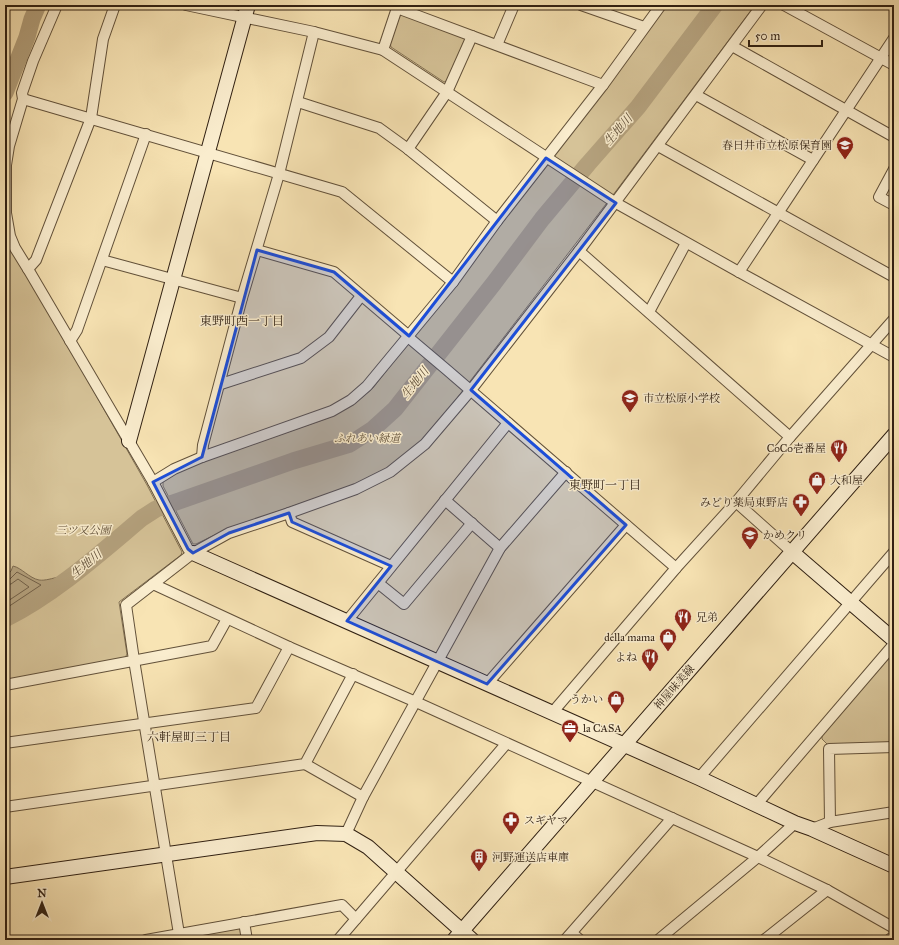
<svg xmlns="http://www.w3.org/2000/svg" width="899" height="945" font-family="'IM FELL Great Primer','Noto Serif JP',serif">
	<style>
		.green { fill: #d6c398; stroke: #837255 }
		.water { fill: #b4a17d; stroke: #7f6d52 }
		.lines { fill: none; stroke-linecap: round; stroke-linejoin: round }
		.shore { stroke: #726048; stroke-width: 1 }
		.river { stroke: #b4a17d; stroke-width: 17 }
		.street-casing { stroke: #62513a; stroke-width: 12 }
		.secondary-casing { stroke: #302012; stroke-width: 16 }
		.street { stroke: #faedce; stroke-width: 10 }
		.secondary { stroke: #faedce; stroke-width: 14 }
		.marked { fill: #1d4ed8; fill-opacity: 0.2; stroke: #1d4ed8; stroke-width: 3; stroke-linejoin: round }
		.labels { text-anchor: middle; stroke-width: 3; stroke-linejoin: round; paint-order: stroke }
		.poi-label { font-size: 11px; fill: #302012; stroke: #faedce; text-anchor: start }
		.park-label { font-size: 11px; font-style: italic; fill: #62513a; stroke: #faedce }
		.street-label { font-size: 11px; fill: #302012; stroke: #faedce }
		.water-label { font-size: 12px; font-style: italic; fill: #5e4d37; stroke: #faedce }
		.neighbourhood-label { font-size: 12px; fill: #302012; stroke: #faedce }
	</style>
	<rect width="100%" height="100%" fill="#f8e4b4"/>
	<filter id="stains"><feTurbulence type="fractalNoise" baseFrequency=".005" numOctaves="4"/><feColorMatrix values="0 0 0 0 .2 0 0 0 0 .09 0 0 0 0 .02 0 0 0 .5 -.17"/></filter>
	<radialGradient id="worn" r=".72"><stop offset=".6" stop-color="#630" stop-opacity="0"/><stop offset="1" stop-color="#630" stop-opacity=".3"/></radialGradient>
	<g class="green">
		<polygon points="667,5 755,5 616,191 428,436 383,471 359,483 227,529 196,544 193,544 163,486 163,481 188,467 328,418 355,403 373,388 545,168"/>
		<polygon points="402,15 464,37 466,41 449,80 444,82 391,47 390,43 398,16"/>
		<polygon points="10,244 147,485 182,552 181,555 119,602 127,654 125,658 5,680 5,245"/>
		<polygon points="893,652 894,742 828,745 822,739 822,735"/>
		<polygon points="238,928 242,930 244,940 185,940 187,937"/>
	</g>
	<path class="water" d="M 13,566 C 22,568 29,578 39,580 C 45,581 53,578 59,577 L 42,591 L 5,614 L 5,577 L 11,571 Z"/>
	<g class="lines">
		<g class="shore">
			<polyline points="5,580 10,579 17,572 41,585 5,609"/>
			<polyline points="5,585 11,584 18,579 29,587 5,603"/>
		</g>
		<g class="river">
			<polyline points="5,93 27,37 32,19 38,5"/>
			<path d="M 5,619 C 56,593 98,555 142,518 L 156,509 L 293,461 L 350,444 L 373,429 L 395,409 L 494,283 L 542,219 L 588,164 L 638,107 L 715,5"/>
		</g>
		<g class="street-casing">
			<g id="street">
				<polyline points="57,5 33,61 22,93 23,99 9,146 6,165 6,213 10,236 15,248 28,269 153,482 188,549 193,553"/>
				<polyline points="186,5 314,32 383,50 616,203 739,272 894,357"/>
				<polyline points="581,5 644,27"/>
				<polyline points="784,5 894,65"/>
				<polyline points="397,8 603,85"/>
				<polyline points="497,45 514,5"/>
				<polyline points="732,46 894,137"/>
				<polyline points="383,50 398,5"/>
				<polyline points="696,95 813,160"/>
				<polyline points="23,99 342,192 453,282"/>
				<polyline points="298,102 379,128 408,149 497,221"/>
				<polyline points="658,146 894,277"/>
				<polyline points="408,149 447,92 472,36"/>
				<polyline points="894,169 879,197 894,205"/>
				<polyline points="257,250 334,272 409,336"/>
				<polyline points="579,251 790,437"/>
				<polyline points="102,260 242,298"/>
				<polyline points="28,269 36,260 91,118 103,39 115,5"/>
				<polyline points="739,272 894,38"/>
				<polyline points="649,312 686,243"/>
				<polyline points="408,337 447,370 676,568"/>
				<polyline points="70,341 77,330 146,134"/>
				<polyline points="221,384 301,358 329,337 361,296"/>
				<polyline points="202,457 203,445 242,298 279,174 314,32"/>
				<polyline points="153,482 174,469 202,457 332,411 351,400 367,386 453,282 497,221 603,85 661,5"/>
				<polyline points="445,500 500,548"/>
				<polyline points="736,502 792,552"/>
				<polyline points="289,513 292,522 391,566"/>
				<polyline points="378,583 404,604 472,523"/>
				<polyline points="153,584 289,647 416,702 758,857 827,890 894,928"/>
				<polyline points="347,621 508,423"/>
				<polyline points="487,684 626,525"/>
				<polyline points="5,685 212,646 227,619"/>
				<polyline points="552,713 676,568 736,502 790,437 894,319"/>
				<polyline points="5,743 256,708 289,647"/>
				<polyline points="305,764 363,797"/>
				<polyline points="699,778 894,552"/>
				<polyline points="757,804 894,644"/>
				<polyline points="5,807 305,764 353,674"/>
				<polyline points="830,822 829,749 894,747"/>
				<polyline points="812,829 830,822 894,812"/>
				<polyline points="346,834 363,797 500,548 566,472"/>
				<polyline points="244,922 247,940"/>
				<polyline points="572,933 580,940"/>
				<polyline points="146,940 342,905 356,919"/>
				<polyline points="180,940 134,660 126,605 193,553 229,533 289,513 356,489 390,472 425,444 471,390 579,251 762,5"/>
				<polyline points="338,940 506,744"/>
				<polyline points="565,940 672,818"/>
				<polyline points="658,940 758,857 795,823"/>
				<polyline points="764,940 827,890"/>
				<polyline points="889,940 894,936"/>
			</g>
		</g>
		<g class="secondary-casing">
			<g id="secondary">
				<polyline points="129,441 248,5"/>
				<polyline points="792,552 894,640"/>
				<polyline points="193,553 699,778 795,823 812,829 894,866"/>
				<polyline points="5,877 317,833 346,834 368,847 472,940"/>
				<polyline points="454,940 894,435"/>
			</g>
		</g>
		<use href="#street" class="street"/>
		<use href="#secondary" class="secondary"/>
	</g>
	<path class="marked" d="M 546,158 L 616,203 L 471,390 L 626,525 L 487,684 L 347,621 L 391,566 L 292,522 L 289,513 L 229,533 L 193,553 L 188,549 L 153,482 L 202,457 L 257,250 L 334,272 L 409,336 Z"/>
	<defs>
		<g id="school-pin" transform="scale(0.9)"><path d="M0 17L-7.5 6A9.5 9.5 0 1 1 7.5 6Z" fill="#8f2418" stroke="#faedce"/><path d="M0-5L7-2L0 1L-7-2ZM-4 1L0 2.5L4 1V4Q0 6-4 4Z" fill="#fff"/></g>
		<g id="restaurant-pin" transform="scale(0.9)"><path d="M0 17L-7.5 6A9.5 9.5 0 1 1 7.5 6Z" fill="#8f2418" stroke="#faedce"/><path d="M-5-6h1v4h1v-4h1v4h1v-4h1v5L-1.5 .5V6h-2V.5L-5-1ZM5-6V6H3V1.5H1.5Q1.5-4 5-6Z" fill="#fff"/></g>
		<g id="shop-pin" transform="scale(0.9)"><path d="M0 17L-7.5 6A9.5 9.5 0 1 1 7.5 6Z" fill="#8f2418" stroke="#faedce"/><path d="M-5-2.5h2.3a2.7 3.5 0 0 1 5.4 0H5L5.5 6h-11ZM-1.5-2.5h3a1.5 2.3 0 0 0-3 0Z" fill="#fff"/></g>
		<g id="pharmacy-pin" transform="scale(0.9)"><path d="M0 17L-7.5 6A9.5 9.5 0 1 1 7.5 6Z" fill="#8f2418" stroke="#faedce"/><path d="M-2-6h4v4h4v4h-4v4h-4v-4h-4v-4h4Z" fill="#fff"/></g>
		<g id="office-pin" transform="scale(0.9)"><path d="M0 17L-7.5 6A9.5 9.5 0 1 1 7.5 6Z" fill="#8f2418" stroke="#faedce"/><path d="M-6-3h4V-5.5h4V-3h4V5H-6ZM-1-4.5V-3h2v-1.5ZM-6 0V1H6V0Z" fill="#fff"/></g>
		<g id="building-pin" transform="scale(0.9)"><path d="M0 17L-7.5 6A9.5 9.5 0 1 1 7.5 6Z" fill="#8f2418" stroke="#faedce"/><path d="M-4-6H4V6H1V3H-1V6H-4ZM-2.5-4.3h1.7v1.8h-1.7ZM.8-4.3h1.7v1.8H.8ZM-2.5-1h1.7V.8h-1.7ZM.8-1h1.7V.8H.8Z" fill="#fff"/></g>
	</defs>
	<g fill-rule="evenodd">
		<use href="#school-pin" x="845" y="145"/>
		<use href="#school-pin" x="630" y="398"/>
		<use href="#restaurant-pin" x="839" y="448"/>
		<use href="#shop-pin" x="817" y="480"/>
		<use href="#pharmacy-pin" x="801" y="502"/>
		<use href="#school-pin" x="750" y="535"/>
		<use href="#restaurant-pin" x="683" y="617"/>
		<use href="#shop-pin" x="668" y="637"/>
		<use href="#restaurant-pin" x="650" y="657"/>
		<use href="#shop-pin" x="616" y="699"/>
		<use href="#office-pin" x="570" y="728"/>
		<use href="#pharmacy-pin" x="511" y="820"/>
		<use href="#building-pin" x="479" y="857"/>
	</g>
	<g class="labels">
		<g class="poi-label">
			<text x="832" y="149" text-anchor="end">春日井市立松原保育園</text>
			<text x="643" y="402">市立松原小学校</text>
			<text x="826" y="452" text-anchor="end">CoCo壱番屋</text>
			<text x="830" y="484">大和屋</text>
			<text x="788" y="506" text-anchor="end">みどり薬局東野店</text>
			<text x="763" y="539">かめクリ</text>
			<text x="696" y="621">兄弟</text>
			<text x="655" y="641" text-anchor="end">della mama</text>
			<text x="637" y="661" text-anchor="end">よね</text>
			<text x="603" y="703" text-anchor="end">うかい</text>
			<text x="583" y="732">la CASA</text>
			<text x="524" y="824">スギヤマ</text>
			<text x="492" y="861">河野運送店車庫</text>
		</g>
		<g class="park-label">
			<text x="367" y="442">ふれあい緑道</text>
			<text x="83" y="534">三ツ又公園</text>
		</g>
		<g class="street-label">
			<text transform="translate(674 687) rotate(-49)" y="4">神屋味美線</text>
		</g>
		<g class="water-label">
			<text transform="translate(618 130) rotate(-49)" y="4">生地川</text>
			<text transform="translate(415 383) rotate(-52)" y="4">生地川</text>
			<text transform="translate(86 564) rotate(-40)" y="4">生地川</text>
		</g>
		<g class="neighbourhood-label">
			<text x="242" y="325">東野町西一丁目</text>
			<text x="605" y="489">東野町一丁目</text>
			<text x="189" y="741">六軒屋町三丁目</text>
		</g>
	</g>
	<rect width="899" height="945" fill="none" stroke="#f8e4b4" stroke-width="20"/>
	<rect x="6" y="6" width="887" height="933" fill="none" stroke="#302012" stroke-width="2"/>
	<rect x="10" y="10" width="879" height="925" fill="none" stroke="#302012"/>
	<g transform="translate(42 903)" stroke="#faedce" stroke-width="3" paint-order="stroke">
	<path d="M0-3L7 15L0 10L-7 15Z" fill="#302012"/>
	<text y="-6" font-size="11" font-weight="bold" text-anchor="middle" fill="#302012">N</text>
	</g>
	<path d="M749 40v6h73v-6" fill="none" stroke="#302012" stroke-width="2"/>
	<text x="755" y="40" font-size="12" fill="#302012" stroke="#faedce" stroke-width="3" paint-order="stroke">50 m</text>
	<rect width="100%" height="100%" filter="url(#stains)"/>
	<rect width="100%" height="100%" fill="url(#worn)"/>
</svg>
